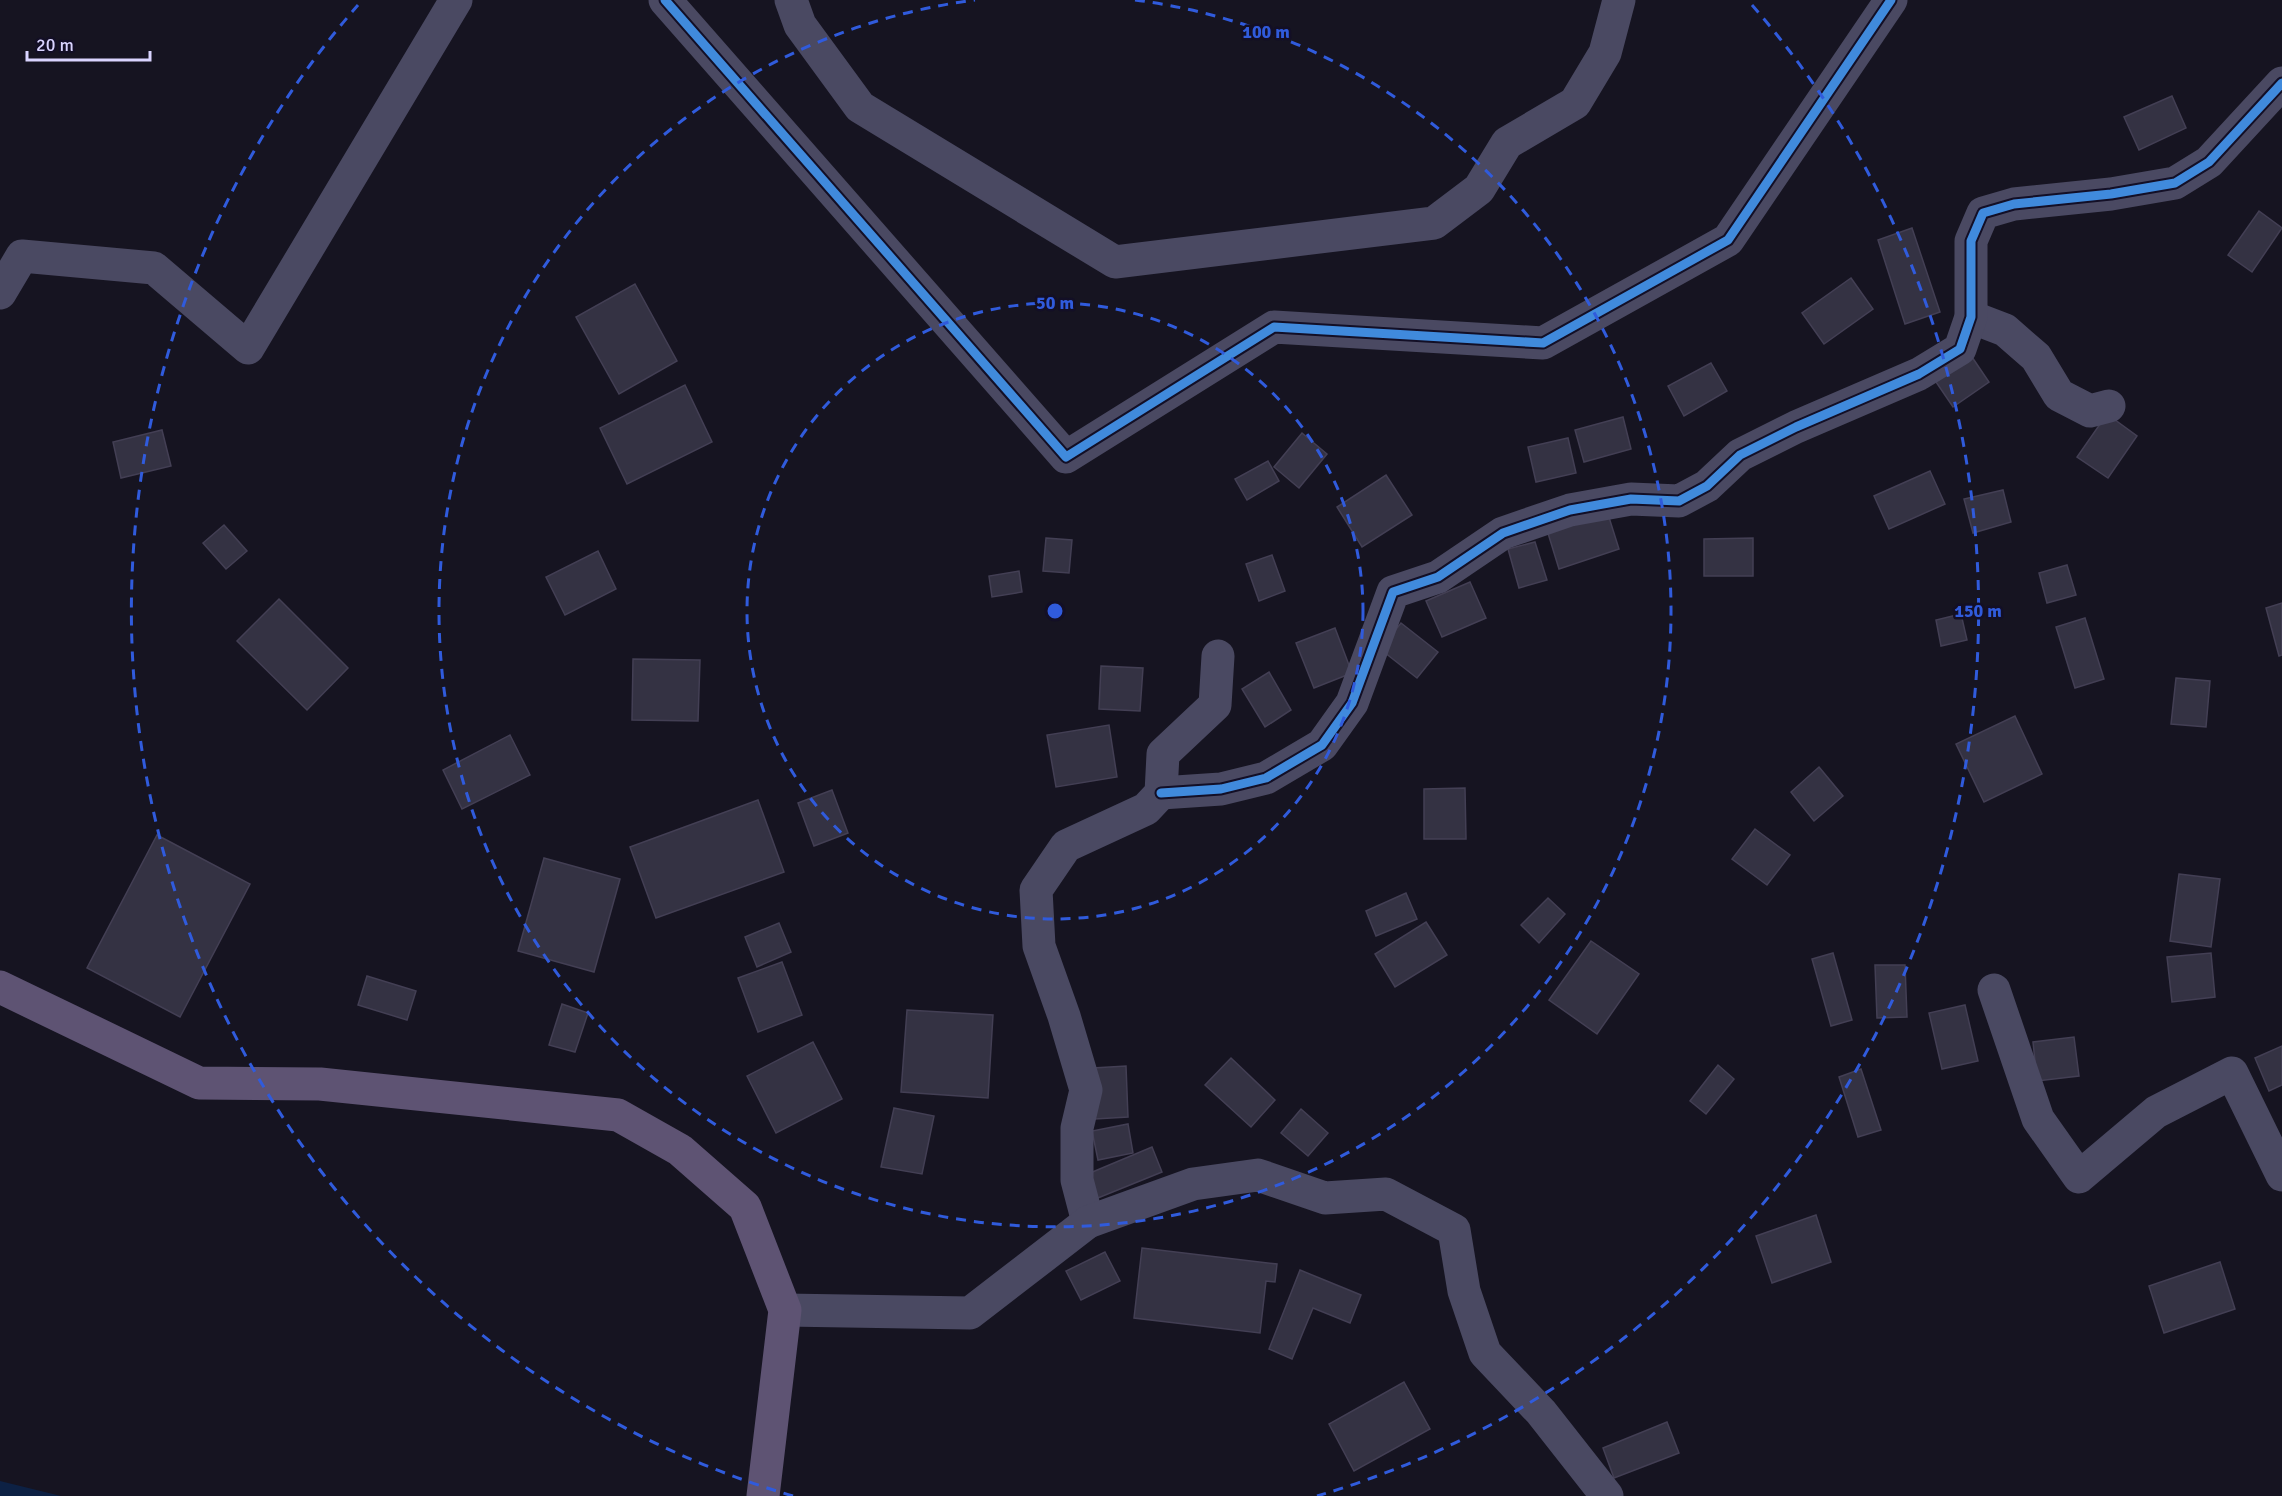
<svg xmlns="http://www.w3.org/2000/svg" width="2282" height="1496" font-family="Signika,sans-serif">
	<style>
		.water { fill: #0d2144 }
		.building { fill: #343243; stroke: #433f54; stroke-width: 1.5 }
		.lines { fill: none; stroke-linecap: round; stroke-linejoin: round }
		.minor { stroke: #4a4962; stroke-width: 33 }
		.major { stroke: #5e5373; stroke-width: 33 }
		.cycleway-casing { stroke: #130f26; stroke-width: 13 }
		.cycleway { stroke: #408adc; stroke-width: 9 }
		.ring { fill: none; stroke: #305bdc; stroke-width: 3; stroke-dasharray: 10 8 }
		.centre { fill: #305bdc; stroke: #130f26; stroke-width: 3 }
		.ring-label { font-size: 18px; text-anchor: middle; font-weight: bold; fill: #305bdc; stroke: #130f26; stroke-width: 5; stroke-linejoin: round; paint-order: stroke }
	</style>
	<rect width="100%" height="100%" fill="#161421"/>
	<polygon class="water" points="0,1481 61,1496 0,1496"/>
	<g class="building">
		<polygon points="2172,96 2186,128 2139,150 2124,117"/>
		<polygon points="2259,211 2282,228 2252,272 2228,255"/>
		<polygon points="1912,228 1940,312 1905,324 1878,240"/>
		<polygon points="1851,278 1873,309 1824,344 1802,313"/>
		<polygon points="635,284 677,361 619,394 576,317"/>
		<polygon points="1972,357 1989,382 1953,407 1936,382"/>
		<polygon points="1711,363 1727,391 1684,416 1668,386"/>
		<polygon points="685,385 712,442 627,484 600,428"/>
		<polygon points="2107,414 2137,436 2108,478 2077,457"/>
		<polygon points="1623,417 1631,449 1584,462 1575,430"/>
		<polygon points="162,430 171,466 121,478 113,442"/>
		<polygon points="1302,433 1327,454 1299,488 1274,467"/>
		<polygon points="1568,438 1576,473 1536,482 1528,447"/>
		<polygon points="1268,461 1279,481 1247,500 1235,479"/>
		<polygon points="1930,471 1945,504 1889,529 1874,496"/>
		<polygon points="1386,475 1412,515 1362,547 1337,507"/>
		<polygon points="2003,490 2011,522 1973,533 1964,499"/>
		<polygon points="1607,511 1619,549 1559,569 1547,530"/>
		<polygon points="224,525 247,551 226,569 203,543"/>
		<polygon points="1046,538 1072,540 1069,573 1043,571"/>
		<polygon points="1753,538 1753,576 1704,576 1704,539"/>
		<polygon points="1535,542 1547,580 1519,588 1508,549"/>
		<polygon points="598,551 616,589 565,615 546,577"/>
		<polygon points="1272,555 1285,591 1259,601 1246,564"/>
		<polygon points="2067,565 2076,595 2047,603 2039,573"/>
		<polygon points="1019,571 1022,592 992,597 989,576"/>
		<polygon points="1470,582 1486,618 1442,637 1426,601"/>
		<polygon points="279,599 348,668 307,710 237,641"/>
		<polygon points="2282,603 2282,655 2279,656 2266,608"/>
		<polygon points="1961,614 1967,640 1941,646 1936,620"/>
		<polygon points="2085,618 2104,679 2075,688 2056,627"/>
		<polygon points="1401,623 1438,652 1417,678 1380,649"/>
		<polygon points="1335,628 1352,673 1314,688 1296,643"/>
		<polygon points="633,659 700,660 698,721 632,720"/>
		<polygon points="1101,666 1143,668 1140,711 1099,709"/>
		<polygon points="1269,672 1291,710 1265,727 1242,689"/>
		<polygon points="2176,678 2210,681 2206,727 2171,724"/>
		<polygon points="2015,716 2042,774 1984,802 1956,744"/>
		<polygon points="1109,725 1117,777 1056,787 1047,735"/>
		<polygon points="510,735 530,775 462,809 443,770"/>
		<polygon points="1819,767 1843,796 1814,821 1791,792"/>
		<polygon points="1465,788 1466,839 1424,839 1424,789"/>
		<polygon points="832,790 848,833 814,846 798,803"/>
		<polygon points="758,800 784,872 656,918 630,847"/>
		<polygon points="1755,829 1790,855 1767,885 1732,859"/>
		<polygon points="157,835 250,884 180,1017 87,968"/>
		<polygon points="544,858 620,879 594,972 518,951"/>
		<polygon points="2179,874 2220,879 2211,947 2170,941"/>
		<polygon points="1406,893 1417,919 1376,936 1366,911"/>
		<polygon points="1548,898 1565,914 1539,943 1521,925"/>
		<polygon points="1426,922 1447,955 1395,987 1375,954"/>
		<polygon points="779,923 791,952 757,967 745,937"/>
		<polygon points="1591,941 1639,974 1597,1034 1549,1000"/>
		<polygon points="1833,953 1852,1020 1831,1026 1812,959"/>
		<polygon points="2211,953 2215,997 2172,1002 2167,957"/>
		<polygon points="782,962 802,1015 758,1032 738,978"/>
		<polygon points="1875,965 1905,965 1907,1017 1877,1018"/>
		<polygon points="367,976 416,991 407,1020 358,1005"/>
		<polygon points="562,1004 588,1013 575,1052 549,1045"/>
		<polygon points="1965,1005 1978,1061 1942,1069 1929,1013"/>
		<polygon points="907,1010 993,1015 988,1098 901,1092"/>
		<polygon points="2074,1037 2079,1076 2037,1081 2033,1042"/>
		<polygon points="813,1042 842,1099 776,1133 747,1076"/>
		<polygon points="2282,1046 2282,1085 2269,1091 2255,1058"/>
		<polygon points="1231,1058 1275,1100 1251,1127 1205,1085"/>
		<polygon points="1718,1065 1734,1079 1706,1114 1690,1101"/>
		<polygon points="1126,1066 1128,1117 1095,1119 1093,1068"/>
		<polygon points="1861,1069 1881,1130 1858,1137 1839,1077"/>
		<polygon points="894,1108 934,1116 922,1174 881,1167"/>
		<polygon points="1301,1109 1328,1133 1308,1156 1281,1133"/>
		<polygon points="1128,1124 1133,1153 1098,1160 1092,1131"/>
		<polygon points="1152,1147 1162,1172 1093,1200 1083,1176"/>
		<polygon points="1816,1215 1831,1262 1772,1283 1756,1236"/>
		<polygon points="1142,1248 1277,1264 1275,1282 1266,1281 1260,1333 1134,1318"/>
		<polygon points="1105,1252 1120,1281 1081,1300 1066,1271"/>
		<polygon points="2220,1262 2235,1309 2164,1333 2149,1286"/>
		<polygon points="1300,1270 1361,1295 1350,1323 1313,1308 1292,1359 1269,1349"/>
		<polygon points="1404,1382 1430,1429 1354,1471 1329,1424"/>
		<polygon points="1667,1422 1679,1453 1614,1478 1603,1448"/>
	</g>
	<g class="lines">
		<g class="minor">
			<polyline points="665,0 1066,457 1274,327 1543,343 1728,240 1891,0"/>
			<polyline points="791,0 800,25 860,107 1115,262 1434,223 1479,189 1507,143 1575,103 1605,53 1619,0"/>
			<polyline points="0,293 22,256 154,268 248,348 456,0"/>
			<polyline points="1971,317 2005,330 2036,357 2059,395 2090,411 2109,406"/>
			<polyline points="1161,793 1221,789 1266,778 1322,745 1352,703 1393,592 1438,577 1503,533 1570,510 1631,499 1679,501 1707,486 1740,455 1796,427 1919,374 1960,349 1971,317 1971,241 1983,213 2014,204 2111,194 2175,183 2209,162 2282,83"/>
			<polyline points="1994,990 2038,1119 2079,1177 2156,1112 2232,1073 2282,1175"/>
			<polyline points="1088,1222 1077,1180 1077,1128 1086,1090 1064,1016 1039,946 1036,890 1066,846 1146,809 1161,793 1163,754 1215,705 1218,656"/>
			<polyline points="785,1310 970,1313 1088,1222 1193,1184 1258,1175 1325,1198 1386,1194 1454,1230 1464,1291 1485,1353 1541,1412 1607,1496"/>
		</g>
		<polyline class="major" points="0,987 199,1083 320,1084 618,1115 680,1150 745,1207 785,1310 763,1496"/>
		<g class="cycleway-casing">
			<g id="cycleway">
				<polyline points="665,0 1066,457 1274,327 1543,343 1728,240 1891,0"/>
				<polyline points="1161,793 1221,789 1266,778 1322,745 1352,703 1393,592 1438,577 1503,533 1570,510 1631,499 1679,501 1707,486 1740,455 1796,427 1919,374 1960,349 1971,317 1971,241 1983,213 2014,204 2111,194 2175,183 2209,162 2282,83"/>
			</g>
		</g>
		<use href="#cycleway" class="cycleway"/>
	</g>
	<g class="ring">
		<circle cx="1055" cy="611" r="308"/>
		<path d="M1135 0A616 616 0 1 1 975 0"/>
		<path d="M793 1496A923 923 0 0 1 358 5M1752 5A923 923 0 0 1 1317 1496"/>
	</g>
	<circle cx="1055" cy="611" r="9" class="centre"/>
	<g class="ring-label">
		<text x="1266" y="38">100 m</text>
		<text x="1055" y="309">50 m</text>
		<text x="1978" y="617">150 m</text>
	</g>
	<path d="M27 51v9h123v-9" fill="none" stroke="#d9d4ff" stroke-width="3"/>
	<text x="36" y="51" font-size="18" fill="#d9d4ff" stroke="#130f26" stroke-width="4.5" paint-order="stroke">20 m</text>
</svg>
